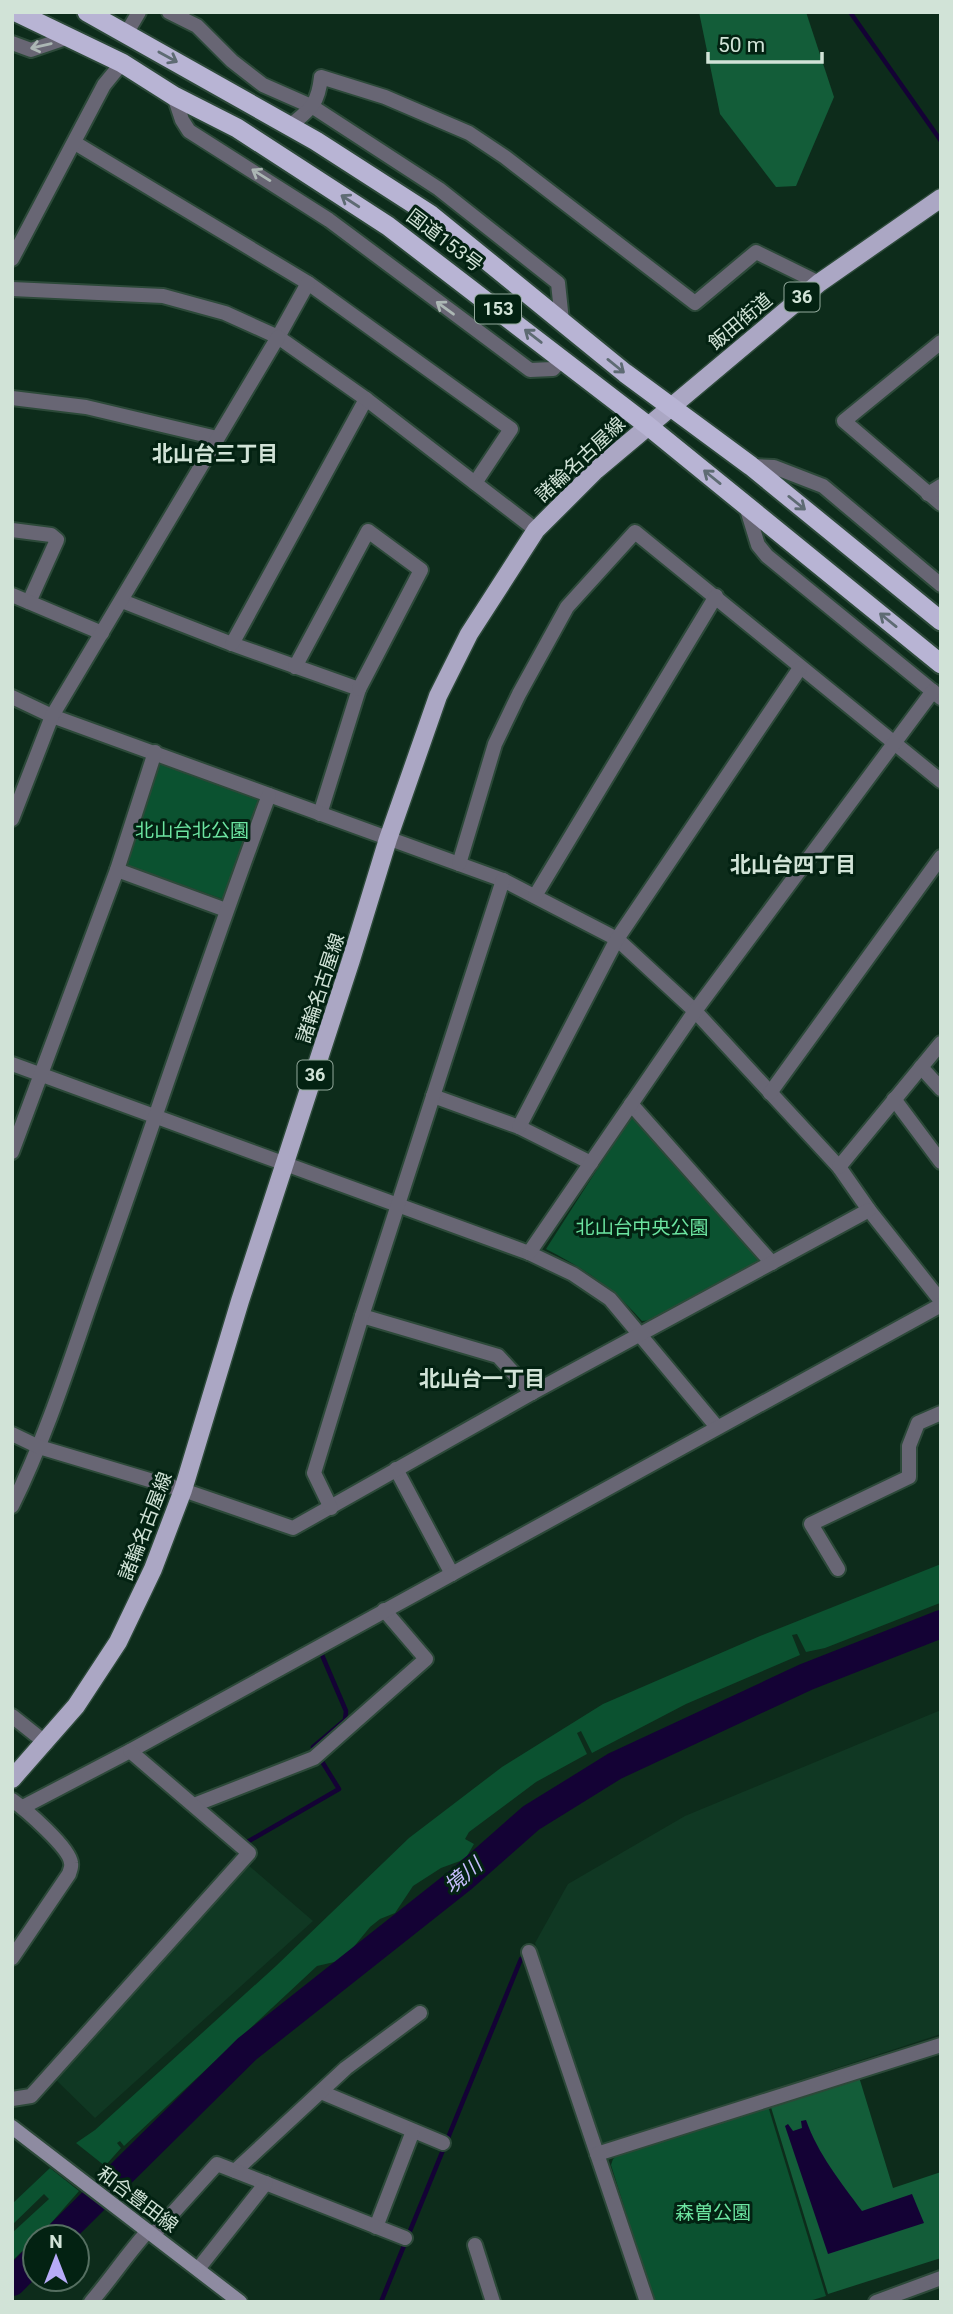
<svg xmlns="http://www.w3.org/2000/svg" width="953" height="2314" font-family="Roboto,'Noto Sans JP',sans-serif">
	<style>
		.built { fill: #103823 }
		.green { fill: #0b5230 }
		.forest { fill: #135d39 }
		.water { fill: #140235 }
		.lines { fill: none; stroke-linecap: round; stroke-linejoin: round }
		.stream { stroke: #140235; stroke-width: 4.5 }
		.river { stroke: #140235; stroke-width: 28 }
		.minor-casing { stroke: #2c4939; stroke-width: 18 }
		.tertiary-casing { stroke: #2c4939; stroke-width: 18 }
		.secondary-casing { stroke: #2c4939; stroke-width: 18 }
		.primary-casing { stroke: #2c4939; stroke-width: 21 }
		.trunk-casing { stroke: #2c4939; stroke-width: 23 }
		.minor { stroke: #686674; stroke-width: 14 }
		.tertiary { stroke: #686674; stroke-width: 14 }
		.secondary { stroke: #8e8ba1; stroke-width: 14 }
		.primary { stroke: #aba7c4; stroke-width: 18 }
		.trunk { stroke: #b8b4d4; stroke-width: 19 }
		.oneway { stroke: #acb7b4 }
		.oneway2 { stroke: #5e6b73 }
		.labels { text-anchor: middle; stroke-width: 6; stroke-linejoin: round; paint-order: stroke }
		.shield { fill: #032212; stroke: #93a99c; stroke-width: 2 }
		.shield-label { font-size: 18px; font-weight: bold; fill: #d1e3d7 }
		.street-label { font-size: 19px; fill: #d1e3d7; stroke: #032212 }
		.park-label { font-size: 19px; fill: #6ce5a1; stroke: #032212 }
		.neighbourhood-label { font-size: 21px; font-weight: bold; fill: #d1e3d7; stroke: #032212 }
		.water-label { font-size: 21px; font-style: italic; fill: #c7befd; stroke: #032212 }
	</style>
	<rect width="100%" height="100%" fill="#0d2c1b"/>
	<g class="built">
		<polygon points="941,1710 941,2034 605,2144 596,2143 535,1943 568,1884 685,1816"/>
		<polygon points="247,1864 313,1921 95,2118 53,2077"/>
	</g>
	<g class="green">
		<polygon points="158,760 260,797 225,900 124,864"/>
		<path d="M 632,1115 L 763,1259 L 652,1320 L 642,1321 C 611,1286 586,1270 546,1249 Z"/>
		<polygon points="941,1564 940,1603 825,1648 806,1652 797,1634 792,1635 800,1655 686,1704 592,1753 581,1731 577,1733 587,1754 536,1782 469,1832 465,1839 474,1844 467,1856 460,1861 441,1868 413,1886 395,1913 380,1919 370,1927 343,1960 317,1966 124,2146 120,2141 117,2143 121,2148 105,2166 76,2143 95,2130 276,1966 409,1838 502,1767 603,1704 760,1636"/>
		<polygon points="768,2106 826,2296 806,2302 654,2302 611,2165 613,2159 619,2154"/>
		<polygon points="50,2168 79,2191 51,2223 12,2261 12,2233 49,2199 44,2194 12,2225 12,2204"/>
	</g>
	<g class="forest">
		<polygon points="699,12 806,12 834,97 796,186 776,187 720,114"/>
		<polygon points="859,2077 893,2188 941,2172 941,2258 828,2294 770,2104"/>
	</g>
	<path class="water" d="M 806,2120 C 818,2154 840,2181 862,2211 L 912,2194 L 924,2223 L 828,2254 L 785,2126 L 788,2124 L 793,2131 L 802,2128 L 801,2121 Z"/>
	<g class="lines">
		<g class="stream">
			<polyline points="850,12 941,141"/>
			<polyline points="242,1845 339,1789 313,1747 345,1720 346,1711 322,1655"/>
			<polyline points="381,2302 521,1959"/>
		</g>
		<g class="river">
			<polyline points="57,2237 247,2049 463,1878 531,1818 615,1766 806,1677 941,1624"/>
			<polyline points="12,2282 35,2259"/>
		</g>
		<g class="minor-casing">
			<g id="minor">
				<polyline points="169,12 197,26 232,61 263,85 313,107 439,189 558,283 562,321"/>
				<polyline points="126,34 139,12"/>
				<polyline points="12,43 31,50 69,37"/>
				<polyline points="174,96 182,120 189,131 329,220 530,370 553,369 562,359"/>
				<path d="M 290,126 C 310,109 318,105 321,77 L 385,97 L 469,133 L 505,157 L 695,303 L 756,252 L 819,283"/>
				<polyline points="75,143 308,283 511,429 475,483"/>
				<polyline points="12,259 104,85 122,63"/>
				<polyline points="278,337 308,283"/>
				<polyline points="941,342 844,421 941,504"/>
				<polyline points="12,398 86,407 217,438"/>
				<polyline points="751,466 774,467 823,486 941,585"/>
				<polyline points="928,494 941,486"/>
				<polyline points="745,503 758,545 767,556 941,698"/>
				<polyline points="12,530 51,535 57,540 29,602"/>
				<polyline points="12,595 102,633"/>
				<polyline points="122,601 232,644 359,689 320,814"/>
				<polyline points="232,644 366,399"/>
				<polyline points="295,667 368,531 421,570 359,689"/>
				<polyline points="12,697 52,716 503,880 617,939 695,1011 839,1167 869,1210 941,1301"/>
				<polyline points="459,864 495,744 519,694 567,607 635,532 941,781"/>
				<polyline points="117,870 226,910"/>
				<polyline points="535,896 716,596"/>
				<polyline points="12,1064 529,1253 573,1274 610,1299 717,1427"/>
				<polyline points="921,1067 941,1089"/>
				<polyline points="770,1093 941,857"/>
				<polyline points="433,1096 519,1127 591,1163"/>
				<polyline points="894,1099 941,1162"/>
				<polyline points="631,1104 772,1263"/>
				<polyline points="519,1127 617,939 800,668"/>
				<polyline points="12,1152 117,870 155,752"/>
				<polyline points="839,1167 941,1043"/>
				<polyline points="529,1253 695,1011 933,691"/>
				<polyline points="362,1316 498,1356 532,1393"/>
				<polyline points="396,1469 452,1574"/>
				<polyline points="183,1490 293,1528 532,1393 869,1210"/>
				<path d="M 12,1506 C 50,1429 75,1345 104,1264 C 159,1108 211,950 269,795"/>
				<polyline points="331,1508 314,1473 362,1316 503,880"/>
				<polyline points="838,1569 811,1524 909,1477 909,1446 918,1423 941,1413"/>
				<polyline points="12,1716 46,1743"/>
				<path d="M 12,1800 C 25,1809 70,1848 71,1863 C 72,1867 70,1870 69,1874 L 12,1958"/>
				<polyline points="194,1805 314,1758 426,1659 384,1610"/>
				<polyline points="23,1807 130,1751 941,1305"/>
				<polyline points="529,1952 647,2302"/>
				<polyline points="321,2092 443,2143"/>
				<polyline points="12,2099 31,2096 249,1853 130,1751"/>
				<polyline points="597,2154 941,2045"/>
				<polyline points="235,2171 346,2068 420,2013"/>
				<polyline points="376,2227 413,2131"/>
				<polyline points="153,2235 217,2164 405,2238"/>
				<polyline points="475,2245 493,2302"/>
				<polyline points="198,2269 266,2183"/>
				<path d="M 91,2302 C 111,2279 127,2254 148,2231"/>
			</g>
		</g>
		<g class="tertiary-casing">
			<g id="tertiary">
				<polyline points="12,289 163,296 225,313 278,337 366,399 536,530"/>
				<polyline points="12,819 52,716 278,337"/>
				<polyline points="12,1434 39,1447 183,1490"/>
				<polyline points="876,2302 941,2278"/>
			</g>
		</g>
		<g class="secondary-casing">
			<polyline id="secondary" points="12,2127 240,2302"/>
		</g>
		<g class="primary-casing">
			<polyline id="primary" points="12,1779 76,1706 118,1642 153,1569 183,1490 240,1301 351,960 388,839 438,696 469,634 536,530 596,470 819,283 941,198"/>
		</g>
		<g class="trunk-casing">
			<g id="trunk">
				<polyline points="16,12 122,63 174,96 237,128 388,226 647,425 941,664"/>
				<polyline points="87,12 316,141 431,215 625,373 751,466 941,621"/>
			</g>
		</g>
		<use href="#minor" class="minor"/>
		<use href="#tertiary" class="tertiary"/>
		<use href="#secondary" class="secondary"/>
		<use href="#primary" class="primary"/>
		<use href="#trunk" class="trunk"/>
	</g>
	<defs><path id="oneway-shaft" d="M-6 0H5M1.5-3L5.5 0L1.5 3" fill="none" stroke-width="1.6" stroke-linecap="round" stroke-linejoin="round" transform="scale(1.75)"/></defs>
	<g class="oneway">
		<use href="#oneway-shaft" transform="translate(41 46) rotate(167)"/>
		<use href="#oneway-shaft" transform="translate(261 175) rotate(-148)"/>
		<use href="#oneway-shaft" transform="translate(445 308) rotate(-144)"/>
	</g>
	<g class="oneway2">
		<use href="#oneway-shaft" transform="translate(168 57) rotate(29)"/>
		<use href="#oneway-shaft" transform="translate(350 201) rotate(-147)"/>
		<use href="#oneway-shaft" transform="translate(533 336) rotate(-142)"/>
		<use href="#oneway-shaft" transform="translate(616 366) rotate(39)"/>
		<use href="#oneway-shaft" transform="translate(712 477) rotate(-141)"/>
		<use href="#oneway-shaft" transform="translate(797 503) rotate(39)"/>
		<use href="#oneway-shaft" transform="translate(888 620) rotate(-141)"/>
	</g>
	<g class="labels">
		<g class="shield">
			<rect x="784.5" y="282.5" width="35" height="29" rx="5"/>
			<rect x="475" y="294.5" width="46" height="29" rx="5"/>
			<rect x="297.5" y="1060.5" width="35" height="29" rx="5"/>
		</g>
		<g class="shield-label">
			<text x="802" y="303">36</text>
			<text x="498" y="315">153</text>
			<text x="315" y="1081">36</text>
		</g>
		<g class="street-label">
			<text transform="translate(445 240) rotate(37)" y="7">国道153号</text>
			<text transform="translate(740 321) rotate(-40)" y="7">飯田街道</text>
			<text transform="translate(580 459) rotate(-43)" y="7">諸輪名古屋線</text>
			<text transform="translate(320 988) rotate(-72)" y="7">諸輪名古屋線</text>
			<text transform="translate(145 1526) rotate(-69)" y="7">諸輪名古屋線</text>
			<text transform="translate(138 2199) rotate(37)" y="7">和合豊田線</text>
		</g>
		<g class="park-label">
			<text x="192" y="837">北山台北公園</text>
			<text x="642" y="1234">北山台中央公園</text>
			<text x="713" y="2219">森曽公園</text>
		</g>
		<g class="neighbourhood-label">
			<text x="215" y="461">北山台三丁目</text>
			<text x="793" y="872">北山台四丁目</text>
			<text x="482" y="1386">北山台一丁目</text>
		</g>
		<g class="water-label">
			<text transform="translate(463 1876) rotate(-40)" y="7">境川</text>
		</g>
	</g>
	<rect width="953" height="2314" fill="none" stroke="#d1e3d7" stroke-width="28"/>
	<g transform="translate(56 2258)"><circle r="33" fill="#032212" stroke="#556f61" stroke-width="2"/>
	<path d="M0-5L12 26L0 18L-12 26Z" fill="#b7abf8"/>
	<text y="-10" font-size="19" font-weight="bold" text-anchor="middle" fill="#d1e3d7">N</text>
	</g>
	<path d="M708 52v10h114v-10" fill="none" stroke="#d1e3d7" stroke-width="3.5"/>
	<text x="718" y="52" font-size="21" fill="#d1e3d7" stroke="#032212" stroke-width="5" paint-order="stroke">50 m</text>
</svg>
